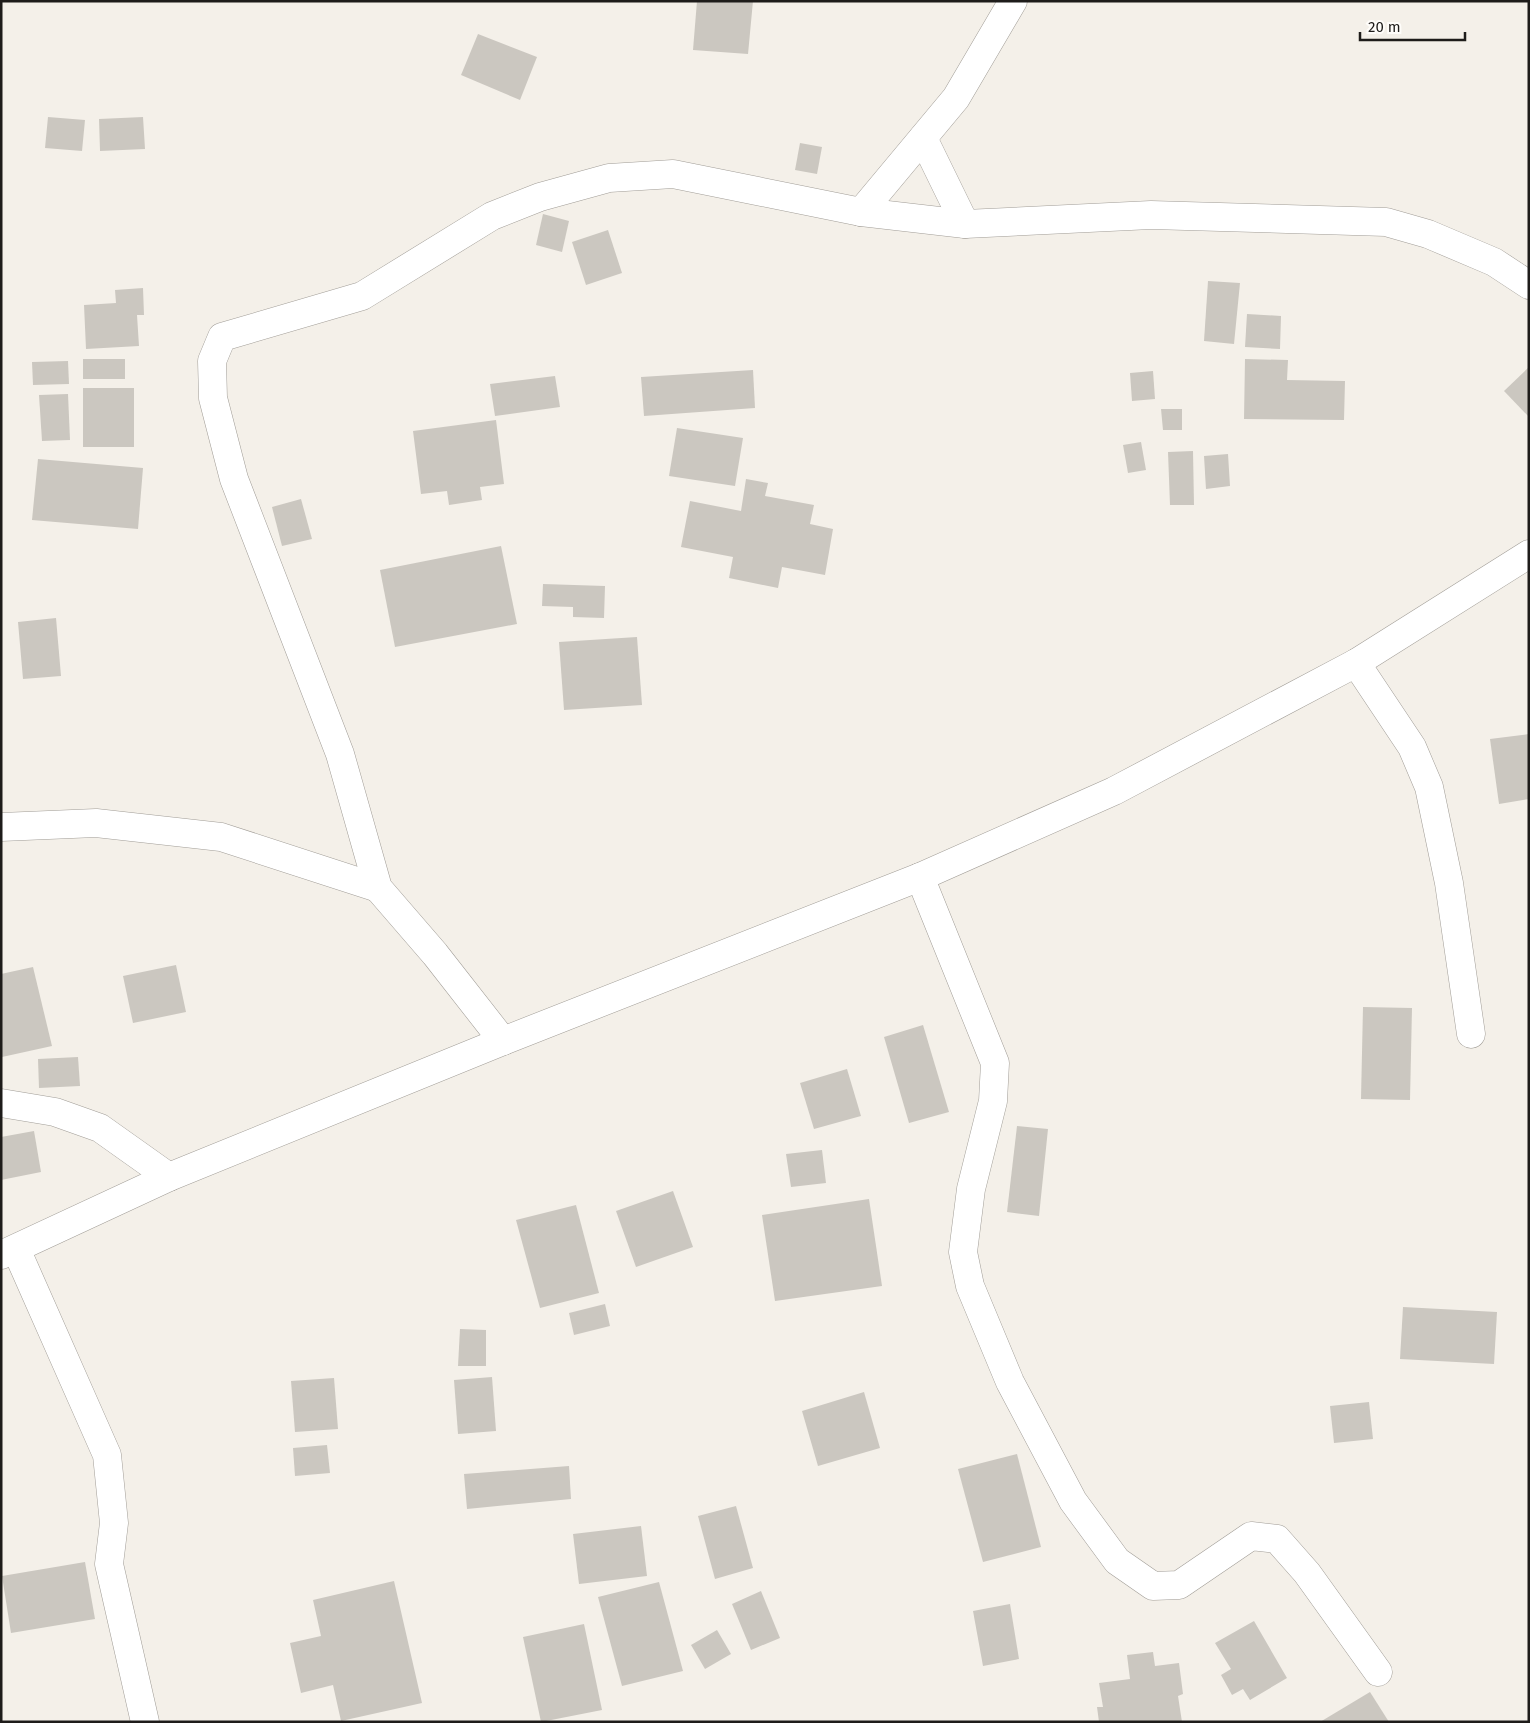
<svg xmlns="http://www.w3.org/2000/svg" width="1530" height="1723" font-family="'Fira Sans',sans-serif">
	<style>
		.building { fill: #cbc7c0 }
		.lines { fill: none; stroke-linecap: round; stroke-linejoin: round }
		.minor-casing { stroke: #a19d97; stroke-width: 29 }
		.minor { stroke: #fff; stroke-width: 28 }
	</style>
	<rect width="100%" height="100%" fill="#f4f0e9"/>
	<g class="building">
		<polygon points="697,1 753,1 748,54 693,50"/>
		<polygon points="478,34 537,57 520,100 461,75"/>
		<polygon points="48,117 85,120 82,151 45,148"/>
		<polygon points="143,117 145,149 100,151 99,119"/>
		<polygon points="800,143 822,147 817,174 795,170"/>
		<polygon points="543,214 569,221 562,252 536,245"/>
		<polygon points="608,230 622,273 586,285 572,242"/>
		<polygon points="1208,281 1240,283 1234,344 1204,341"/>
		<polygon points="143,288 144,315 137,315 139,346 86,349 84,305 116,303 115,290"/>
		<polygon points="1247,314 1281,316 1280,349 1245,347"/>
		<rect x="83" y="359" width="42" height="20"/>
		<polygon points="1245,359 1288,360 1287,380 1345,381 1344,420 1244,419"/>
		<polygon points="68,361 69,384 33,385 32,362"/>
		<polygon points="1529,367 1529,417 1504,391"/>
		<polygon points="753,370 755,408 644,416 641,377"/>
		<polygon points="1153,371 1155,399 1132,401 1130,373"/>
		<polygon points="555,376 560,407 495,416 490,384"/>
		<rect x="83" y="388" width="51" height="59"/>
		<polygon points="68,394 70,440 42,441 39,395"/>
		<polygon points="1161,409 1182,409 1182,430 1163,430"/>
		<polygon points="496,420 504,484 480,487 482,500 449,505 447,491 421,494 413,431"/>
		<polygon points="677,428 743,438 735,486 669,476"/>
		<polygon points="1141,442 1146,470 1128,473 1123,445"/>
		<polygon points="1193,451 1194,505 1170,505 1168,452"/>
		<polygon points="1228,454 1230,486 1206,489 1204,456"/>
		<polygon points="38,459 143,468 138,529 32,520"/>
		<polygon points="746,479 768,483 765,496 814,505 810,524 833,529 825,575 782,567 778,588 729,578 733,557 681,547 690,501 741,511"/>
		<polygon points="301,499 312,539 282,546 272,507"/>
		<polygon points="501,546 517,624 395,647 380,570"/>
		<polygon points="543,584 605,586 604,618 573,617 573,607 542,606"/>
		<polygon points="56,618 61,676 23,679 18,622"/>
		<polygon points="637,637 642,705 564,710 559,642"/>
		<polygon points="1529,734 1529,799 1499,804 1490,739"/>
		<polygon points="176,965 186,1012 133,1023 123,976"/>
		<polygon points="33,967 52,1046 2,1057 1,974"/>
		<polygon points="1363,1007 1412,1008 1410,1100 1361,1099"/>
		<polygon points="923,1025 949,1112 909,1123 884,1037"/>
		<polygon points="78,1057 80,1086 39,1088 38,1059"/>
		<polygon points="847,1069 861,1116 814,1129 800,1083"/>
		<polygon points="1017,1126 1048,1129 1039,1216 1007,1212"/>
		<polygon points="34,1131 41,1172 1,1180 1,1137"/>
		<polygon points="822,1150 826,1183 791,1187 786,1154"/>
		<polygon points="673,1191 693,1247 636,1267 616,1211"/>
		<polygon points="869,1199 882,1286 775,1301 762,1215"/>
		<polygon points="576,1205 599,1293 540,1308 516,1220"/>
		<polygon points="605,1304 610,1326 574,1335 569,1313"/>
		<polygon points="1403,1307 1497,1312 1494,1364 1400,1359"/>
		<polygon points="460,1329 486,1330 486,1366 458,1366"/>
		<polygon points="492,1377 496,1431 458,1434 454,1380"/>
		<polygon points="334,1378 338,1429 295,1432 291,1381"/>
		<polygon points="864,1392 880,1448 818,1466 802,1411"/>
		<polygon points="1369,1402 1373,1439 1334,1443 1330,1406"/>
		<polygon points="327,1445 330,1473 295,1476 293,1448"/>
		<polygon points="1017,1454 1041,1547 983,1562 958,1469"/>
		<polygon points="569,1466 571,1499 467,1509 464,1474"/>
		<polygon points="736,1506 753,1568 715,1579 698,1516"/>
		<polygon points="641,1526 647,1576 579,1584 573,1534"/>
		<polygon points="85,1562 95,1619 11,1633 2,1576"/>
		<polygon points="394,1581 422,1703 341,1721 333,1685 301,1693 290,1643 321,1636 313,1600"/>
		<polygon points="659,1582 683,1671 622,1686 598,1597"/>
		<polygon points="761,1591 780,1638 751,1650 732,1604"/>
		<polygon points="1010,1604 1019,1659 983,1666 973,1611"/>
		<polygon points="1254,1621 1287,1678 1250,1700 1243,1689 1232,1695 1221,1675 1231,1669 1215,1643"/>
		<polygon points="584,1624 602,1710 541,1722 523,1637"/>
		<polygon points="717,1630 731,1654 705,1669 691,1645"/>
		<polygon points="1153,1652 1155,1666 1179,1663 1183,1694 1178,1696 1182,1722 1099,1722 1097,1707 1103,1707 1099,1683 1130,1679 1127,1655"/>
		<polygon points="1370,1692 1389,1722 1320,1722"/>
	</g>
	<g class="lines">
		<g class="minor-casing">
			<g id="minor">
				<polyline points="923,138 965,224"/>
				<polyline points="861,212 956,98 1013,1"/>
				<polyline points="1356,663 1412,747 1429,787 1449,883 1471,1034"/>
				<polyline points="1,827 96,823 221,837 378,888"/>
				<polyline points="920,877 995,1063 993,1101 971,1189 963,1252 970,1286 1010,1382 1073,1501 1117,1561 1153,1586 1179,1585 1251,1536 1277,1539 1307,1573 1378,1672"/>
				<polyline points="503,1041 435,954 378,888 340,754 234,479 213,398 212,361 222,337 362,296 492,216 540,197 609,178 673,174 861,212 965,224 1151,215 1386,222 1428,234 1494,262 1529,285"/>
				<polyline points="1,1103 55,1112 100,1128 169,1177"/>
				<polyline points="16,1249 107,1455 114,1523 109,1564 145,1722"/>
				<polyline points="1,1255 169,1177 503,1041 920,877 1114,791 1356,663 1529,554"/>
			</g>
		</g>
		<use href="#minor" class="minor"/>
	</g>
	<rect width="1530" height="1723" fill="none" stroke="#1e1c1a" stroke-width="5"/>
	<path d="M1360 32v8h105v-8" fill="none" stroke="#1e1c1a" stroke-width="2.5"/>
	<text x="1368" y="32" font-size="15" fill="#1e1c1a" stroke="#fffdfa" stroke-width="4" paint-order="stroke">20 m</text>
</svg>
